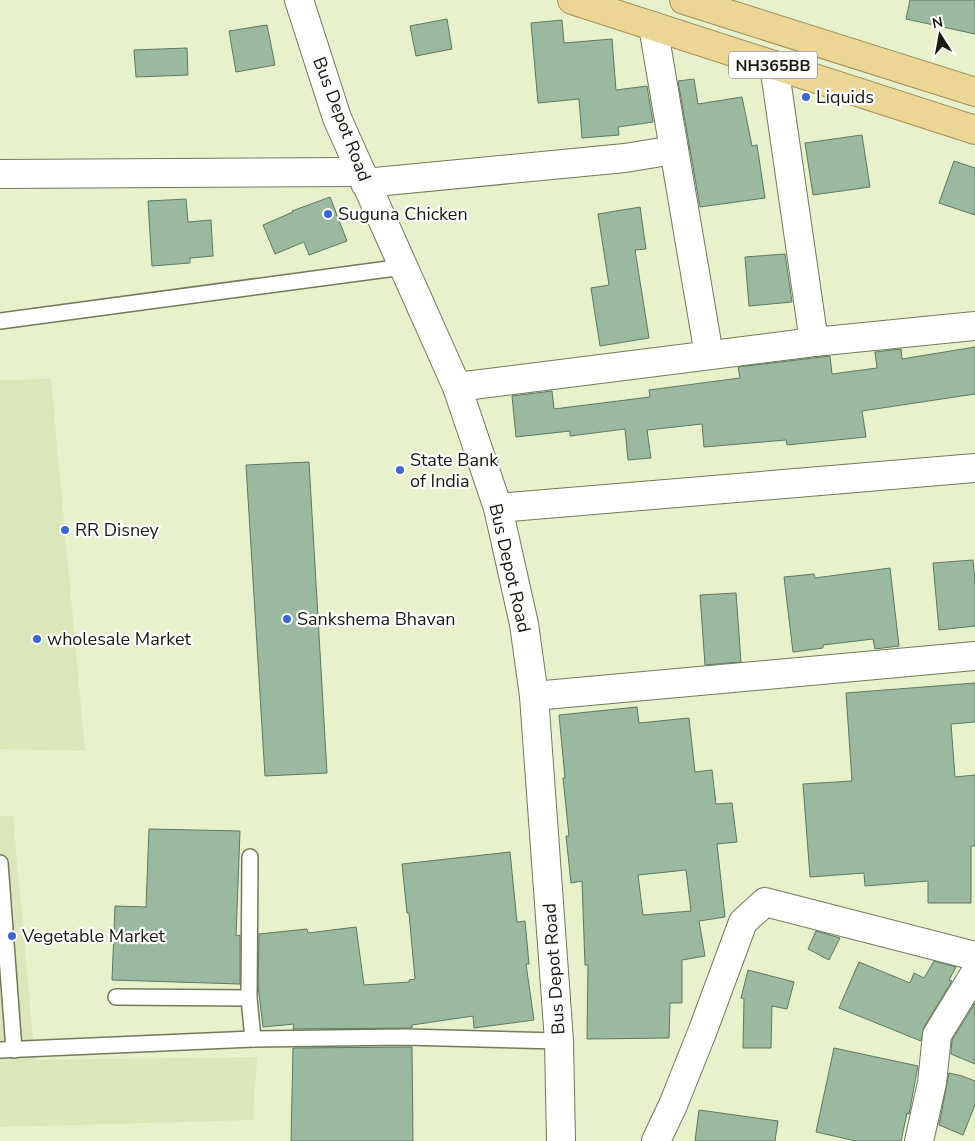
<svg xmlns="http://www.w3.org/2000/svg" width="975" height="1141" font-family="'Nunito Sans',sans-serif">
	<style>
		.built { fill: #dbe6ba }
		.building { fill: #9bb99f; stroke: #5c7860; fill-rule: evenodd }
		.lines { fill: none; stroke-linecap: round; stroke-linejoin: round }
		.service-casing { stroke: #717a59; stroke-width: 18 }
		.minor-casing { stroke: #717a59; stroke-width: 30 }
		.tertiary-casing { stroke: #717a59; stroke-width: 30 }
		.trunk-casing { stroke: #9f8d55; stroke-width: 30 }
		.service { stroke: #fff; stroke-width: 15 }
		.minor { stroke: #fff; stroke-width: 28 }
		.tertiary { stroke: #fff; stroke-width: 28 }
		.trunk { stroke: #ecd696; stroke-width: 28 }
		.poi-dot { fill: #3c66d7; stroke: #fff; stroke-width: 2 }
		.labels { text-anchor: middle; stroke-width: 4.5; stroke-linejoin: round; paint-order: stroke }
		.shield { fill: #fff; stroke: #5d5f56; stroke-width: 1 }
		.shield-label { font-size: 16px; font-weight: bold; fill: #171a0d }
		.poi-label { font-size: 18px; fill: #171a0d; stroke: #fff; text-anchor: start }
		.street-label { font-size: 18px; fill: #171a0d; stroke: #fff }
	</style>
	<rect width="100%" height="100%" fill="#e7f1cc"/>
	<g class="built">
		<polygon points="51,379 85,751 0,749 0,380"/>
		<polygon points="0,816 13,816 35,1060 257,1057 253,1120 0,1127"/>
	</g>
	<g class="building">
		<polygon points="910,0 975,0 975,34 906,19"/>
		<polygon points="447,19 452,49 416,56 410,26"/>
		<polygon points="562,20 564,43 612,39 616,90 647,86 653,122 618,127 619,135 582,138 579,99 538,103 531,23"/>
		<polygon points="267,25 275,65 236,72 229,31"/>
		<polygon points="187,48 188,75 136,77 134,50"/>
		<polygon points="694,79 698,104 742,97 752,146 757,145 765,198 700,207 678,81"/>
		<polygon points="862,135 870,187 813,195 805,143"/>
		<polygon points="954,161 975,168 975,215 939,203"/>
		<polygon points="330,197 347,241 309,255 304,242 275,254 263,225 293,212 292,211"/>
		<polygon points="186,199 188,222 211,220 213,256 190,258 190,263 152,266 148,201"/>
		<polygon points="640,207 646,249 635,250 649,338 600,346 591,288 609,285 598,214"/>
		<polygon points="785,254 792,302 749,306 745,257"/>
		<polygon points="975,347 975,394 862,411 866,437 787,445 786,440 704,447 702,424 647,430 651,458 628,460 625,429 570,436 570,431 516,437 512,396 552,391 554,409 650,397 649,390 740,378 738,367 830,356 832,374 877,368 875,352 901,349 902,359"/>
		<polygon points="309,462 327,773 265,776 246,465"/>
		<polygon points="973,560 975,582 975,626 939,630 933,563"/>
		<polygon points="890,568 899,646 875,649 873,639 823,645 823,648 793,652 784,577 814,574 815,578"/>
		<polygon points="736,593 741,662 705,665 700,595"/>
		<polygon points="975,683 975,722 951,724 955,777 975,775 975,846 971,846 971,903 928,903 928,881 865,886 864,873 810,877 803,784 852,781 846,693"/>
		<path d="M 637,707 L 639,723 L 689,718 L 695,772 L 712,770 L 716,804 L 732,803 L 737,842 L 717,844 L 725,917 L 699,921 L 705,956 L 682,960 L 682,1003 L 670,1003 L 669,1038 L 587,1039 L 588,965 L 585,965 L 582,881 L 571,883 L 566,836 L 569,836 L 563,778 L 565,778 L 559,715 ZM 686,870 L 691,911 L 643,915 L 638,875 Z"/>
		<polygon points="149,829 240,831 236,936 240,935 240,984 112,980 115,906 146,907"/>
		<polygon points="510,852 517,922 525,921 529,964 526,964 534,1020 474,1028 473,1016 412,1025 412,1028 293,1029 294,1024 263,1027 258,985 259,934 307,929 308,933 356,927 364,985 409,982 409,980 415,979 409,913 407,913 402,864"/>
		<polygon points="816,931 840,938 829,960 808,949"/>
		<polygon points="934,961 956,967 949,980 952,981 924,1027 921,1041 839,1008 859,962 910,983 914,973 924,978"/>
		<polygon points="748,970 794,982 787,1009 772,1006 771,1048 743,1048 744,999 741,998"/>
		<polygon points="975,1003 975,1064 951,1054 952,1040"/>
		<polygon points="412,1047 413,1141 291,1141 293,1048"/>
		<polygon points="834,1048 918,1066 909,1114 907,1113 901,1141 856,1141 816,1132"/>
		<polygon points="949,1073 962,1076 975,1081 975,1105 963,1135 939,1125"/>
		<polygon points="699,1110 778,1121 775,1141 695,1141"/>
	</g>
	<g class="lines">
		<g class="service-casing">
			<g id="service">
				<polyline points="0,321 403,267"/>
				<polyline points="250,857 249,998 253,1039"/>
				<polyline points="0,863 14,1050"/>
				<polyline points="116,997 249,998"/>
				<polyline points="0,1050 253,1039 406,1037 559,1041"/>
			</g>
		</g>
		<g class="minor-casing">
			<g id="minor">
				<polyline points="653,26 709,355"/>
				<polyline points="774,65 814,342"/>
				<polyline points="0,174 361,172"/>
				<polyline points="365,183 625,158 674,150"/>
				<polyline points="457,387 814,342 975,326"/>
				<polyline points="498,508 975,468"/>
				<polyline points="534,696 975,656"/>
				<polyline points="656,1141 673,1105 703,1030 743,922 765,902 975,956"/>
				<polyline points="919,1141 932,1083 937,1035 975,973"/>
			</g>
		</g>
		<g class="tertiary-casing">
			<polyline id="tertiary" points="299,0 337,118 457,387 498,508 524,624 534,696 559,1041 561,1141"/>
		</g>
		<g class="trunk-casing">
			<g id="trunk">
				<polyline points="572,0 975,130"/>
				<polyline points="684,0 975,92"/>
			</g>
		</g>
		<use href="#service" class="service"/>
		<use href="#minor" class="minor"/>
		<use href="#tertiary" class="tertiary"/>
		<use href="#trunk" class="trunk"/>
	</g>
	<g class="poi-dot">
		<circle cx="806" cy="97" r="5"/>
		<circle cx="328" cy="214" r="5"/>
		<circle cx="400" cy="470" r="5"/>
		<circle cx="65" cy="530" r="5"/>
		<circle cx="287" cy="619" r="5"/>
		<circle cx="37" cy="639" r="5"/>
		<circle cx="12" cy="936" r="5"/>
	</g>
	<g class="labels">
		<rect class="shield" x="729" y="51.5" width="88" height="27" rx="4"/>
		<g class="shield-label">
			<text x="773" y="71">NH365BB</text>
		</g>
		<g class="poi-label">
			<text x="816" y="103">Liquids</text>
			<text x="338" y="220">Suguna Chicken</text>
			<text x="410" y="466">State Bank<tspan x="410" dy="21">of India</tspan></text>
			<text x="75" y="536">RR Disney</text>
			<text x="297" y="625">Sankshema Bhavan</text>
			<text x="47" y="645">wholesale Market</text>
			<text x="22" y="942">Vegetable Market</text>
		</g>
		<g class="street-label">
			<text transform="translate(342 119) rotate(69)" y="6">Bus Depot Road</text>
			<text transform="translate(510 568) rotate(77)" y="6">Bus Depot Road</text>
			<text transform="translate(554 969) rotate(-94)" y="6">Bus Depot Road</text>
		</g>
	</g>
	<g transform="translate(940 35) rotate(349)" stroke="#ffffff" stroke-width="4" paint-order="stroke">
	<path d="M0-4L9 19L0 12L-9 19Z" fill="#171a0d"/>
	<text y="-8" font-size="14" font-weight="bold" text-anchor="middle" fill="#171a0d">N</text>
	</g>
</svg>
